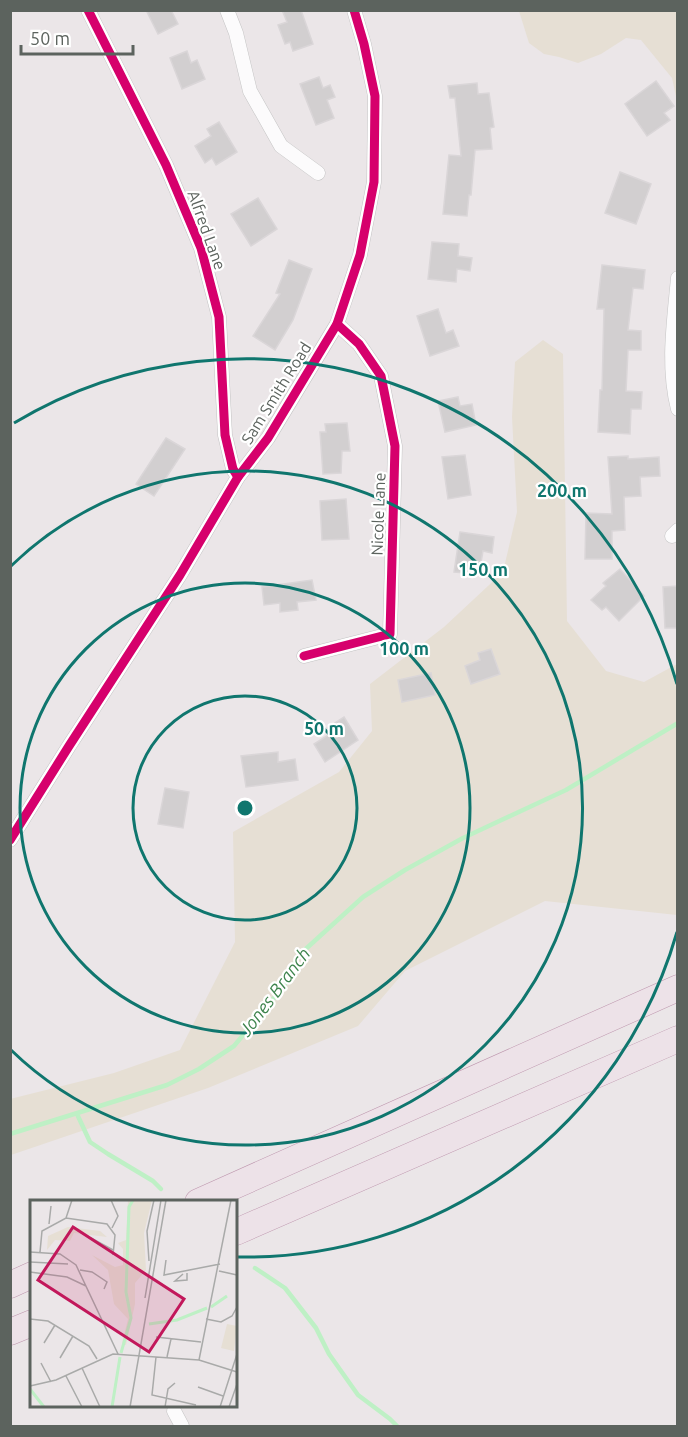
<svg xmlns="http://www.w3.org/2000/svg" width="688" height="1437" font-family="Ubuntu,sans-serif">
	<style>
		.green { fill: #e6dfd4 }
		.lines { fill: none; stroke-linecap: round; stroke-linejoin: round }
		.stream { stroke: #bef0c5; stroke-width: 4.5 }
		.building { fill: #d2cfd0; stroke: #dad6d8; stroke-width: 1.5 }
		.street-casing { stroke: #c4c4c4; stroke-width: 15 }
		.highway-casing { stroke: #be97ae; stroke-width: 27 }
		.street { stroke: #fcfbfc; stroke-width: 14 }
		.highway { stroke: #ede2e8; stroke-width: 26 }
		.cycleway-casing { stroke: #fff; stroke-width: 13 }
		.cycleway { stroke: #d6006c; stroke-width: 9 }
		.ring { fill: none; stroke: #0f766e; stroke-width: 3 }
		.labels { text-anchor: middle; stroke-width: 4.5; stroke-linejoin: round; paint-order: stroke }
		.street-label { font-size: 16px; fill: #5c635e; stroke: #fff }
		.water-label { font-size: 18px; font-style: italic; fill: #3e844d; stroke: #fff }
		.inset-river { fill: none; stroke: #bef0c5; stroke-width: 3 }
		.inset-road { fill: none; stroke: #a9aaa9; stroke-width: 1.5 }
		.view { fill: #c2185b; fill-opacity: 0.15; stroke: #c2185b; stroke-width: 3 }
		.inset-edge { fill: none; stroke: #5c635e; stroke-width: 3 }
		.centre { fill: #0f766e; stroke: #fff; stroke-width: 3 }
		.ring-label { font-size: 18px; text-anchor: middle; font-weight: bold; fill: #0f766e; stroke: #fff; stroke-width: 4.5; stroke-linejoin: round; paint-order: stroke }
	</style>
	<rect width="100%" height="100%" fill="#ebe6e8"/>
	<g class="green">
		<polygon points="519,11 677,11 677,101 672,78 641,40 626,38 601,54 578,63 559,57 544,54 529,43"/>
		<polygon points="543,340 563,354 567,621 606,671 644,682 677,664 677,915 545,901 405,971 358,1026 208,1088 11,1155 10,1099 114,1073 180,1050 235,942 233,832 339,772 372,731 370,684 444,627 503,572 517,512 512,417 515,362"/>
	</g>
	<g class="lines">
		<g class="stream">
			<polyline points="77,1114 90,1142 108,1154 153,1181 161,1189"/>
			<polyline points="10,1134 167,1085 199,1069 234,1046 284,986 298,956 363,897 405,870 463,838 566,790 678,723"/>
			<polyline points="255,1268 285,1288 316,1328 329,1354 358,1395 390,1419 397,1426"/>
		</g>
	</g>
	<g class="building">
		<polygon points="146,10 171,10 178,24 158,34"/>
		<polygon points="282,10 301,10 313,44 293,51 290,42 285,44 278,25 287,22"/>
		<polygon points="187,51 191,63 197,60 205,79 182,89 170,58"/>
		<polygon points="319,77 323,88 330,85 335,97 327,100 334,118 316,125 300,84"/>
		<polygon points="656,81 674,106 664,113 670,120 647,136 625,104"/>
		<polygon points="477,83 478,94 489,93 494,127 490,128 492,149 475,150 471,195 469,195 467,216 443,214 449,155 461,156 455,98 450,98 448,86"/>
		<polygon points="219,122 237,152 216,165 212,158 205,163 195,146 211,136 207,129"/>
		<polygon points="620,172 651,184 636,224 605,213"/>
		<polygon points="258,198 277,229 251,246 231,214"/>
		<polygon points="432,242 459,244 458,256 472,258 470,271 457,269 456,282 428,279"/>
		<polygon points="289,260 312,269 293,320 275,350 253,336 280,294 276,293"/>
		<polygon points="602,265 645,270 643,289 633,288 628,330 641,331 641,350 628,350 626,391 642,392 641,409 631,409 630,434 598,432 600,390 602,390 604,309 597,309"/>
		<polygon points="438,309 446,333 453,330 459,346 430,356 417,316"/>
		<polygon points="458,397 460,406 472,404 476,425 445,432 438,401"/>
		<polygon points="347,423 350,451 342,451 341,473 323,474 320,432 326,432 325,424"/>
		<polygon points="166,438 185,449 154,496 136,484"/>
		<polygon points="465,455 471,495 448,499 442,457"/>
		<polygon points="628,456 628,459 659,457 660,476 640,477 641,496 624,497 625,530 612,531 612,559 585,559 586,513 612,514 608,457"/>
		<polygon points="346,499 349,539 322,540 320,501"/>
		<polygon points="460,532 494,537 492,553 483,551 479,574 454,572"/>
		<polygon points="620,569 644,596 619,621 606,607 602,610 591,600 606,586 603,583"/>
		<polygon points="312,580 316,600 297,602 298,610 280,612 280,603 264,605 262,587"/>
		<polygon points="678,586 678,628 665,628 663,587"/>
		<polygon points="491,649 500,674 471,684 465,666 480,660 478,653"/>
		<polygon points="431,673 435,695 402,702 398,680"/>
		<polygon points="344,717 358,740 325,762 314,744 330,734 327,728"/>
		<polygon points="278,752 278,762 295,759 298,780 246,787 241,756"/>
		<polygon points="165,788 189,792 183,828 158,824"/>
	</g>
	<g class="lines">
		<g class="street-casing">
			<g id="street">
				<polyline points="88,10 166,165 201,248 219,317 225,435 233,469 238,477"/>
				<polyline points="227,10 236,33 250,91 281,146 318,173"/>
				<path d="M 678,278 C 674,322 667,366 678,409"/>
				<polyline points="672,536 678,530"/>
				<polyline points="304,656 390,634 395,446 381,376 359,344 337,324"/>
				<polyline points="10,840 69,746 180,575 238,477 268,438 337,324 360,255 374,182 375,96 364,44 354,10"/>
				<polyline points="174,1411 182,1426"/>
			</g>
		</g>
		<g class="highway-casing">
			<g id="highway">
				<polyline points="198,1202 678,988"/>
				<polyline points="236,1232 678,1039"/>
				<polyline points="10,1285 32,1275"/>
				<polyline points="10,1332 32,1323"/>
			</g>
		</g>
		<use href="#street" class="street"/>
		<use href="#highway" class="highway"/>
		<g class="cycleway-casing">
			<g id="cycleway">
				<polyline points="88,10 166,165 201,248 219,317 225,435 233,469 238,477"/>
				<polyline points="304,656 390,634 395,446 381,376 359,344 337,324"/>
				<polyline points="10,840 69,746 180,575 238,477 268,438 337,324 360,255 374,182 375,96 364,44 354,10"/>
			</g>
		</g>
		<use href="#cycleway" class="cycleway"/>
	</g>
	<g class="ring">
		<circle cx="245" cy="808" r="112"/>
		<circle cx="245" cy="808" r="225"/>
		<path d="M11 566A337 337 0 1 1 11 1050"/>
		<path d="M677 932A449 449 0 0 1 237 1257M14 423A449 449 0 0 1 677 684"/>
	</g>
	<g class="labels">
		<g class="street-label">
			<text transform="translate(207 230) rotate(70)" y="6">Alfred Lane</text>
			<text transform="translate(276 393) rotate(-58)" y="6">Sam Smith Road</text>
			<text transform="translate(378 514) rotate(-88)" y="6">Nicole Lane</text>
		</g>
		<g class="water-label">
			<text transform="translate(275 992) rotate(-53)" y="6">Jones Branch</text>
		</g>
	</g>
	<g transform="translate(30 1200)">
		<rect width="207" height="207" fill="#ebe6e8"/>
		<path d="M 98,0 L 122,0 L 114,33 L 116,70 L 105,83 L 105,104 L 96,145 L 92,143 L 98,119 L 84,104 L 78,70 L 62,55 L 85,67 L 93,65 L 93,49 L 88,43 L 96,40 ZM 38,27 L 70,31 L 77,37 L 44,33 L 40,41 L 25,40 L 17,50 L 18,36 ZM 197,124 L 207,126 L 204,151 L 191,148 Z" fill="#e6dfd4"/>
		<path class="inset-river" d="M 181,107 L 197,96M 119,124 L 147,120 L 177,108M 91,153 L 101,118 L 96,92 L 99,7 L 103,0M 0,189 L 14,207M 82,207 L 90,157"/>
		<path class="inset-road" d="M 81,0 L 88,16 L 82,28M 36,18 L 42,0M 19,24 L 21,6M 61,38 L 83,50M 0,52 L 30,54 L 46,65 L 88,154M 10,52 L 12,31 L 36,18 L 77,24 L 85,35 L 83,55M 136,60 L 134,75 L 190,64M 119,61 L 117,31 L 124,0M 0,62 L 38,64M 50,70 L 62,72 L 77,82 L 74,89M 189,71 L 207,75M 0,72 L 37,77 L 56,86M 153,74 L 145,81 L 157,80 L 157,73M 115,98 L 131,0M 0,119 L 18,121 L 59,146 L 67,159M 176,119 L 191,122 L 202,116 L 207,107M 126,137 L 171,142M 14,143 L 25,125M 126,157 L 122,195 L 166,205M 137,157 L 141,139M 30,158 L 43,136M 169,160 L 201,0M 11,163 L 21,182M 52,168 L 70,207M 36,176 L 52,207M 0,186 L 26,180 L 83,154 L 169,160 L 207,172M 168,187 L 193,196M 100,207 L 136,0M 135,207 L 138,189 L 145,183M 190,207 L 207,154M 199,207 L 207,184"/>
		<path class="view" d="M 43,27 L 154,99 L 119,152 L 8,80 Z"/>
		<rect width="207" height="207" class="inset-edge"/>
	</g>
	<circle cx="245" cy="808" r="9" class="centre"/>
	<g class="ring-label">
		<text x="562" y="497">200 m</text>
		<text x="483" y="576">150 m</text>
		<text x="404" y="655">100 m</text>
		<text x="324" y="735">50 m</text>
	</g>
	<rect width="688" height="1437" fill="none" stroke="#5c635e" stroke-width="24"/>
	<path d="M21 45v9h112v-9" fill="none" stroke="#5c635e" stroke-width="3"/>
	<text x="30" y="45" font-size="18" fill="#5c635e" stroke="#ffffff" stroke-width="4.5" paint-order="stroke">50 m</text>
</svg>
